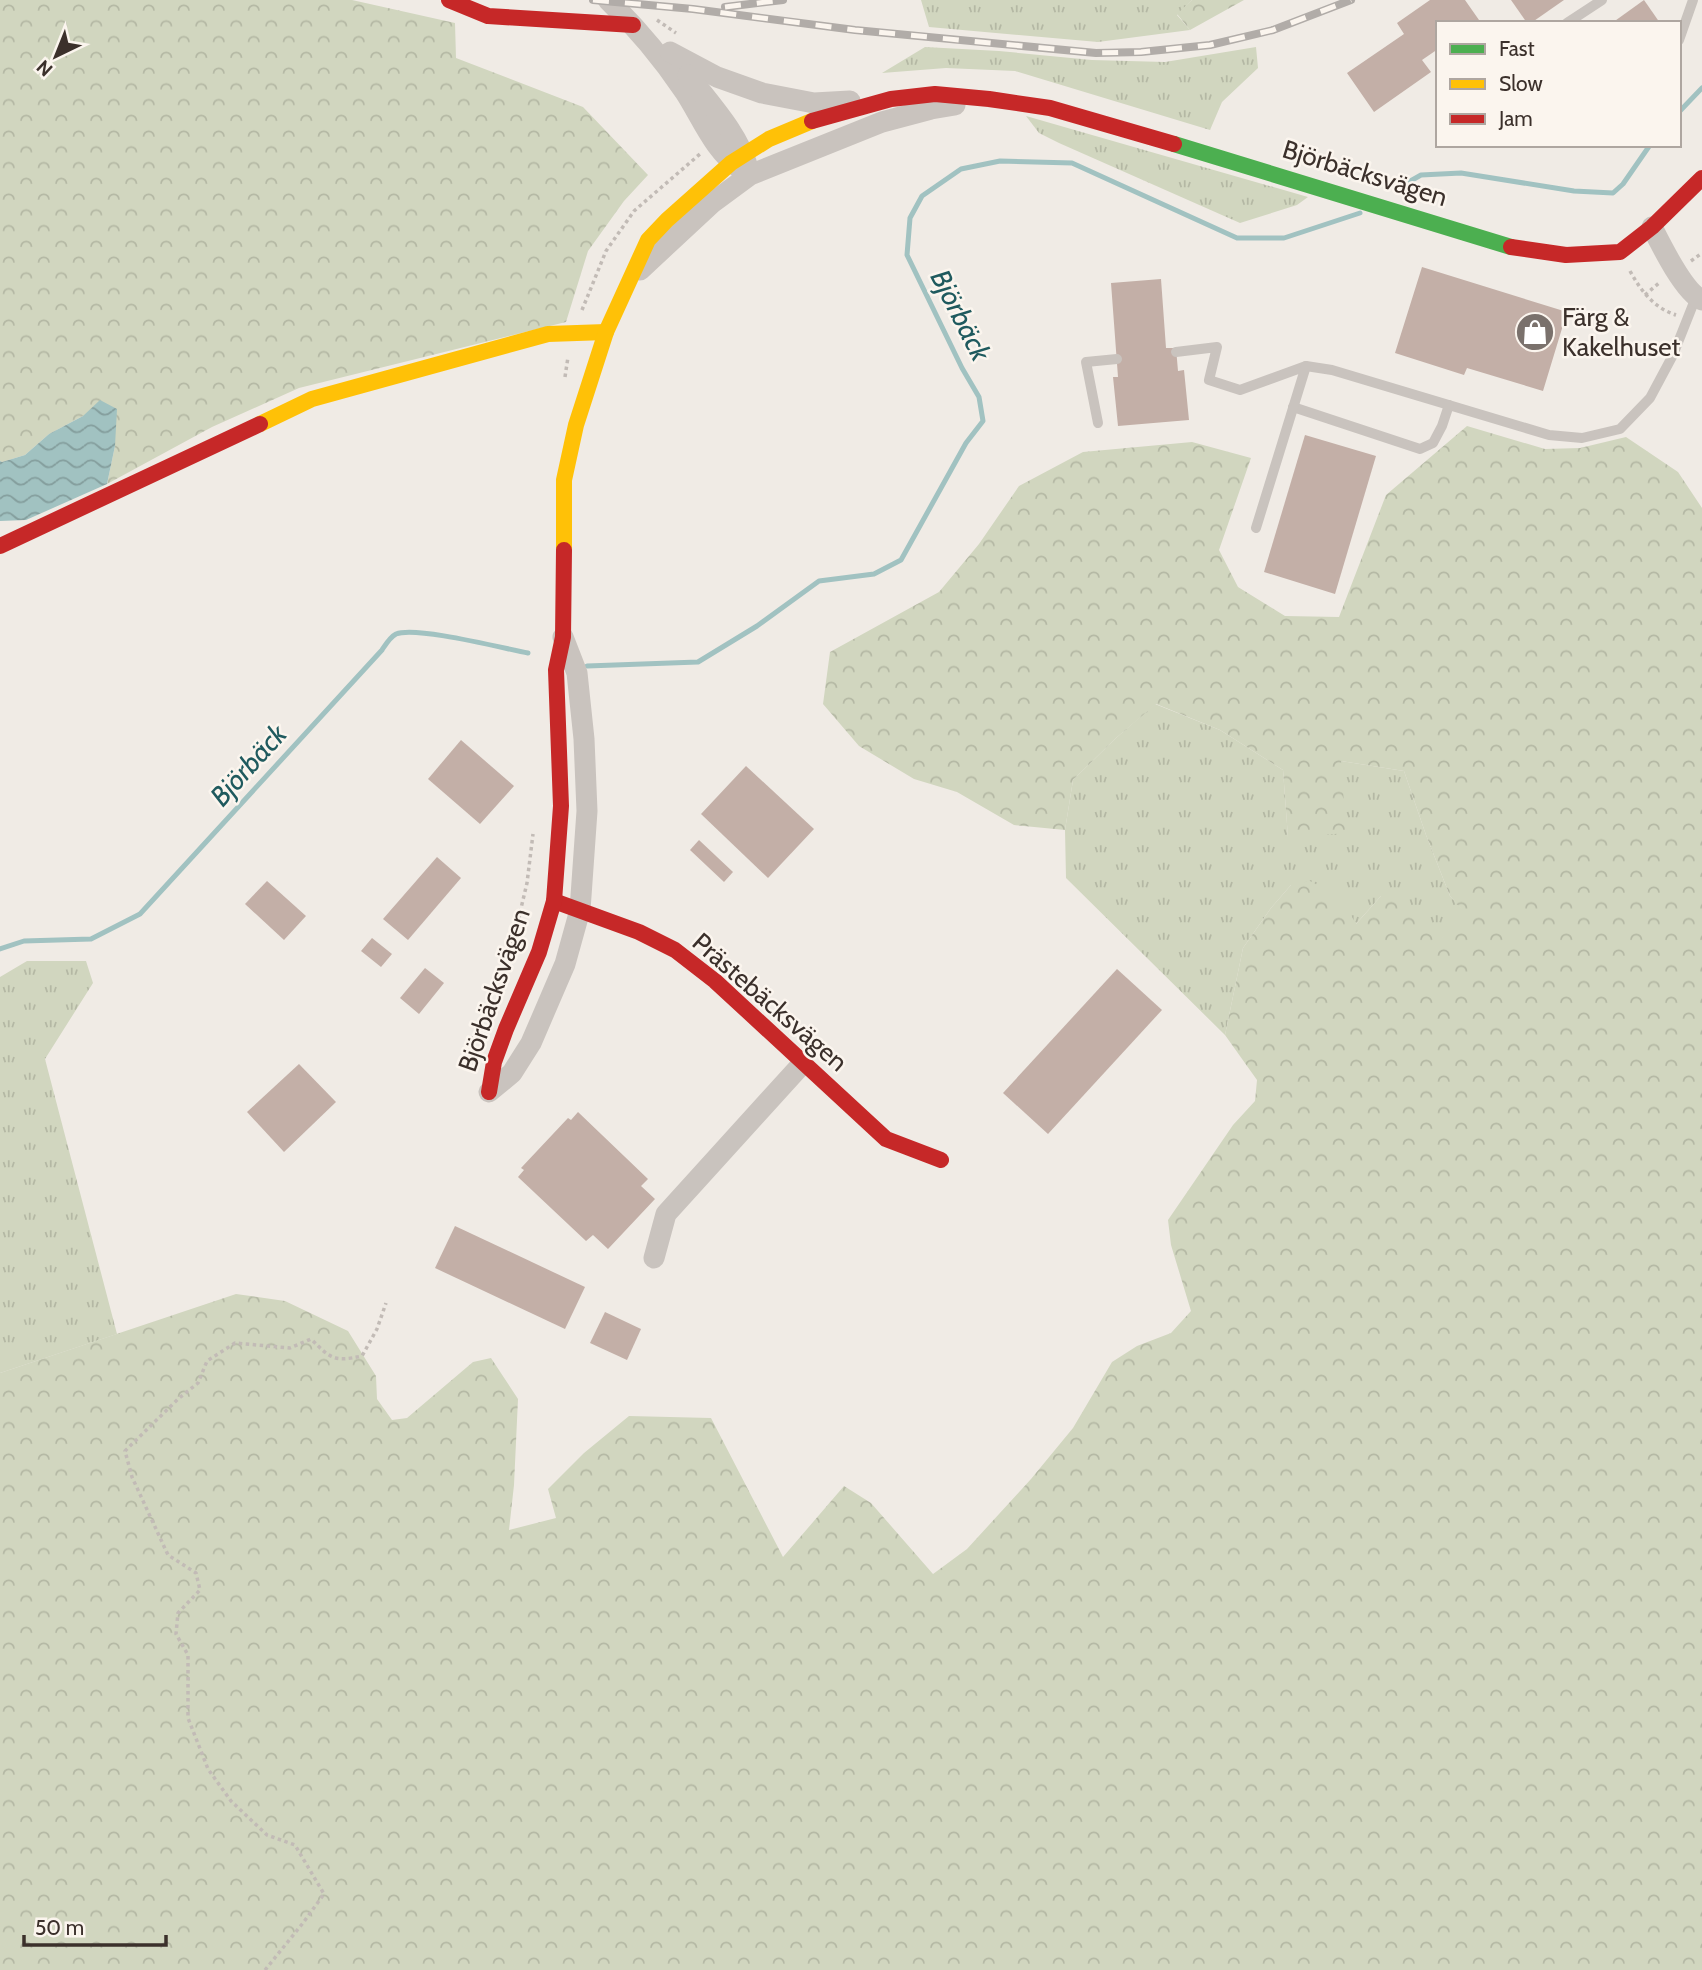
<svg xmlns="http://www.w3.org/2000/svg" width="1702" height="1970" font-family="Cabin,sans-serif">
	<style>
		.grass { fill: url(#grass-tufts) }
		.forest { fill: url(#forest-crowns) }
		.water { fill: url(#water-waves) }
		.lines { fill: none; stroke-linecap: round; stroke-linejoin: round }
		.stream { stroke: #a1c2c1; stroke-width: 5 }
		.building { fill: #c3afa7 }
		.path { stroke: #c2bbb6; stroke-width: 3.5; stroke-dasharray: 3.5 3.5; stroke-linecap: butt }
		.lane { stroke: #c9c3be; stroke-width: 10 }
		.street { stroke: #c9c3be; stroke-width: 21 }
		.fast { stroke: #4caf50; stroke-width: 16 }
		.slow { stroke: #ffc107; stroke-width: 16 }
		.jam { stroke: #c62828; stroke-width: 16 }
		.rail-casing { stroke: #b1aca8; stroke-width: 8 }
		.rail { stroke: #fbf5ee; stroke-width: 5; stroke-dasharray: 16; stroke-linecap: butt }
		.labels { text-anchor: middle; stroke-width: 5; stroke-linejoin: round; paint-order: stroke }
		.street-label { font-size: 26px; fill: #3b302b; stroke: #fbf5ee }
		.poi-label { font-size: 26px; fill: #3b302b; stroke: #fbf5ee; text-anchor: start }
		.water-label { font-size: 28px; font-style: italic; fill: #1f5a5e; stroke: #fbf5ee }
	</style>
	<defs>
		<pattern id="grass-tufts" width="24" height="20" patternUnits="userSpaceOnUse" patternTransform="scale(1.75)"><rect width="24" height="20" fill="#d1d6bf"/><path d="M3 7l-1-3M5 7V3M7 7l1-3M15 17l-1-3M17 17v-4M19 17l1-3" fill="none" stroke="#b4b8a4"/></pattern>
		<pattern id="forest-crowns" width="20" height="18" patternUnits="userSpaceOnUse" patternTransform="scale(1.75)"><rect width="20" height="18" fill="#d1d6bf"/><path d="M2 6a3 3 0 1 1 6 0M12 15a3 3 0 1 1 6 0" fill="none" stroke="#b4b8a4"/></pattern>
		<pattern id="water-waves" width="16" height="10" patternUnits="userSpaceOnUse" patternTransform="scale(1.75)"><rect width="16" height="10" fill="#a1c2c1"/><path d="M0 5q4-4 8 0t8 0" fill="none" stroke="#849e9d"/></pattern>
	</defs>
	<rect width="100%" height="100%" fill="#f0ebe5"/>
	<g class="grass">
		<polygon points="921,0 1192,0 1177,15 1190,30 1098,42 929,27"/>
		<polygon points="925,47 999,51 1092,60 1165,62 1256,47 1258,68 1222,102 1210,130 1015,71 946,68 882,73"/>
		<polygon points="1026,116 1308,197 1297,205 1240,223 1059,143 1039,133"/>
		<polygon points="1155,704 1220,730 1283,770 1288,837 1341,761 1404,771 1426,835 1450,896 1465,912 1440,941 1381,896 1355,925 1291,885 1271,908 1243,948 1225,1035 1066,878 1065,830 1073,780 1116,738"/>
		<polygon points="27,961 86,961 93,983 45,1059 117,1334 0,1373 0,977"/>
	</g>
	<g class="forest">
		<polygon points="0,0 352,0 455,23 456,58 583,107 648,175 624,201 588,251 566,322 299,388 212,427 107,484 115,446 83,416 49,434 25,455 2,462 0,461"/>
		<polygon points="1192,0 1244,0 1190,30 1177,14"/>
		<polygon points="1467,426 1545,449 1580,448 1626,437 1678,472 1702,508 1702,1970 0,1970 0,1373 236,1294 285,1301 348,1331 376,1376 377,1399 392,1420 407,1418 473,1362 491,1358 518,1399 514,1485 509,1530 556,1518 548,1489 584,1453 629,1416 711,1418 783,1557 844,1486 871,1503 933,1574 967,1549 1031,1479 1073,1428 1112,1362 1137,1346 1171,1333 1191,1311 1171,1245 1168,1220 1233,1125 1255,1101 1257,1080 1225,1035 1243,948 1271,908 1291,885 1310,881 1341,898 1356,924 1381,896 1401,894 1440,940 1464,912 1450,896 1426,835 1404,771 1341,761 1346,833 1288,838 1283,770 1220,730 1156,704 1116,738 1073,780 1065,830 1014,825 957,792 914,779 859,746 823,704 830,652 939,592 979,544 1019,486 1083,452 1192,442 1251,458 1219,550 1238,587 1285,616 1339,617 1386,495"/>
	</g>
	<polygon class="water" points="100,400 117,409 115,446 107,484 26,520 0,521 0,461 2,462 25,455 49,434 83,416"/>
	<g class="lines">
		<g class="stream">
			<polyline points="1679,112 1702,88"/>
			<polyline points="1398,188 1421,175 1461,173 1574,191 1613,193 1623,184 1650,145"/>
			<polyline points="587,666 698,662 757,626 819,581 874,574 901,560 966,443 983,421 979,397 962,368 907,255 910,218 922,196 961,169 1000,161 1072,163 1237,238 1284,238 1360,213"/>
			<path d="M 0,949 L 24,941 L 91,939 L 140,914 L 382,650 C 386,644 390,637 396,634 C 416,626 502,648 528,653"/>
		</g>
	</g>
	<g class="building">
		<polygon points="1430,0 1465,0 1479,20 1475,23 1438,23 1438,49 1422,60 1431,72 1374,112 1347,73 1404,34 1397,23"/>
		<polygon points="1511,0 1564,0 1531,23 1527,23"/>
		<polygon points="1644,0 1660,23 1612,23"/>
		<polygon points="1422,267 1567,312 1543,391 1467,368 1464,375 1395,353"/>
		<polygon points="1161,279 1166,348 1176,348 1178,371 1184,370 1189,420 1118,426 1113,377 1118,377 1111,283"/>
		<polygon points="1305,435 1376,456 1335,594 1264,572"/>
		<polygon points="461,740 514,786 480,824 428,779"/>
		<polygon points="746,766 814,829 768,878 701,814"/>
		<polygon points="699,840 733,872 724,882 690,850"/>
		<polygon points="437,857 461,878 408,940 383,919"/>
		<polygon points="267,881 306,916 284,940 245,904"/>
		<polygon points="372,938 392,954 381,967 361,951"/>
		<polygon points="425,968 444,983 419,1014 400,998"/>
		<polygon points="1117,969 1162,1010 1048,1134 1003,1093"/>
		<polygon points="299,1064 336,1102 284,1152 247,1112"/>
		<polygon points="578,1112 648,1179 641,1186 655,1199 608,1249 593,1235 586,1241 518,1177 524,1170 521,1168 568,1118 571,1120"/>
		<polygon points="455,1226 585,1287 565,1329 435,1268"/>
		<polygon points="605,1312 641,1329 627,1360 590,1343"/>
	</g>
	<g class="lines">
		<g class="path">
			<polyline points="657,20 676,33"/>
			<polyline points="1691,261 1702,253"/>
			<path d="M 1630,271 C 1641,291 1654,308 1676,315"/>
			<polyline points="1645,295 1659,283"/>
			<polyline points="582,310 606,251 634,211 700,154"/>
			<polyline points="565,377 568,357"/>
			<polyline points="499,979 513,942 527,883 533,834"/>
			<polyline points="472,1040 482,1018"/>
			<path d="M 265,1970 L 303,1923 L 324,1894 L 295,1845 L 267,1835 L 231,1801 L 208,1769 L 188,1718 L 188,1655 L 176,1634 L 178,1613 L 200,1590 L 196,1573 L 168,1555 L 132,1477 L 125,1451 L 178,1399 L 198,1383 L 207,1361 L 235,1343 L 290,1348 L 311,1339 C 331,1359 334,1362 362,1356 L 377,1329 L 386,1303"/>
		</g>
		<g class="lane">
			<polyline points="1567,23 1602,0"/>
			<polyline points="1679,40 1693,0"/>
			<polyline points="1176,352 1217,347 1209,380 1240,390 1306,366 1332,370 1549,435 1582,438 1620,429 1650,398 1673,355 1696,297"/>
			<polyline points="1293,407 1420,449 1433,443 1442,426 1449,405"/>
			<polyline points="1098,423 1086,362 1117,359"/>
			<polyline points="1256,528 1306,366"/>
		</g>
		<g class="street">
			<path d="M 608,0 C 637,28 662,58 685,92 C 703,120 714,151 742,170"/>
			<polyline points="670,52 717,77 762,93 814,103 850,101"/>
			<path d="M 688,75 C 710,104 738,133 748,168"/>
			<path d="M 1652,227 C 1661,245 1684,292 1702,300"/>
			<polyline points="640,270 712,203 750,175 882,122 931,109 955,105"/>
			<polyline points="489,1092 512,1073 531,1043 565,964 580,910 587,811 584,739 577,673 563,637"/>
			<polyline points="654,1258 666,1214 803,1063"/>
		</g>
		<polyline class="fast" points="1174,144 1511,247"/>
		<g class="slow">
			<polyline points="260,424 312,399 548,334 606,332"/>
			<polyline points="564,550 564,480 576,425 606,332 648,240 667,220 731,163 769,139 812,121"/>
		</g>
		<g class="jam">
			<polyline points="449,0 488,16 633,25"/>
			<polyline points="812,121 891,99 935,94 989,99 1050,108 1174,144"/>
			<polyline points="1511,247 1566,255 1620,252 1652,227 1702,178"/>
			<polyline points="0,546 260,424"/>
			<polyline points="554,901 639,932 675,950 715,981 886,1139 941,1160"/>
			<polyline points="489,1092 494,1062 506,1029 539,952 554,901 561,806 556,670 563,637 564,550"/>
		</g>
		<g class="rail-casing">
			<g id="rail">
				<polyline points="593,0 693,9 855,30 1096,53 1141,52 1210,45 1273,30 1351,0"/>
				<polyline points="725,7 783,0"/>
			</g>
		</g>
		<use href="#rail" class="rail"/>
	</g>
	<defs>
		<g id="shop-disc" transform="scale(2.0125)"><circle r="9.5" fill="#7a716c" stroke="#fbf5ee"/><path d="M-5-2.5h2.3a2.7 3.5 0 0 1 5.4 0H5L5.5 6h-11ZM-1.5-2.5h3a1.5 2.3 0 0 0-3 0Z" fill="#fff"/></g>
	</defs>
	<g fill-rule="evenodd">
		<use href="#shop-disc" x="1535" y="332"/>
	</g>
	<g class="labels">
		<g class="street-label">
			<text transform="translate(1365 173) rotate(17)" y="9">Björbäcksvägen</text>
			<text transform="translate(494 990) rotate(-71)" y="9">Björbäcksvägen</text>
			<text transform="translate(770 1002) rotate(41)" y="9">Prästebäcksvägen</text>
		</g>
		<g class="poi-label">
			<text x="1562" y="326">Färg &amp;<tspan x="1562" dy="30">Kakelhuset</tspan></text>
		</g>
		<g class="water-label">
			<text transform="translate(961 315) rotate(63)" y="10">Björbäck</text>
			<text transform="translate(248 765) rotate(-48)" y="10">Björbäck</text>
		</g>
	</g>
	<rect x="1436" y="21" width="245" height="126" fill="#fbf5ee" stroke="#aea6a0" stroke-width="2"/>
	<rect x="1450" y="44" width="35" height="10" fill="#4caf50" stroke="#aea6a0" stroke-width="2"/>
	<text x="1499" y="56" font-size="21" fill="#3b302b">Fast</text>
	<rect x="1450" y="79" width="35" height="10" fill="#ffc107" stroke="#aea6a0" stroke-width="2"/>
	<text x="1499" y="91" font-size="21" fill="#3b302b">Slow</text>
	<rect x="1450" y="114" width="35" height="10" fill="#c62828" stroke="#aea6a0" stroke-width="2"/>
	<text x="1499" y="126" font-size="21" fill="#3b302b">Jam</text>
	<g transform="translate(56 56) rotate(223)" stroke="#fbf5ee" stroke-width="5" paint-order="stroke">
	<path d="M0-5L12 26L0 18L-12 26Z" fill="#3b302b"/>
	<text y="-10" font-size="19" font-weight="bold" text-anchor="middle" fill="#3b302b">N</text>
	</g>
	<path d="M24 1935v10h142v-10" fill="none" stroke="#3b302b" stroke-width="3.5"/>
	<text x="35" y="1935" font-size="21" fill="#3b302b" stroke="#fbf5ee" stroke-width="5" paint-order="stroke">50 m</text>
</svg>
